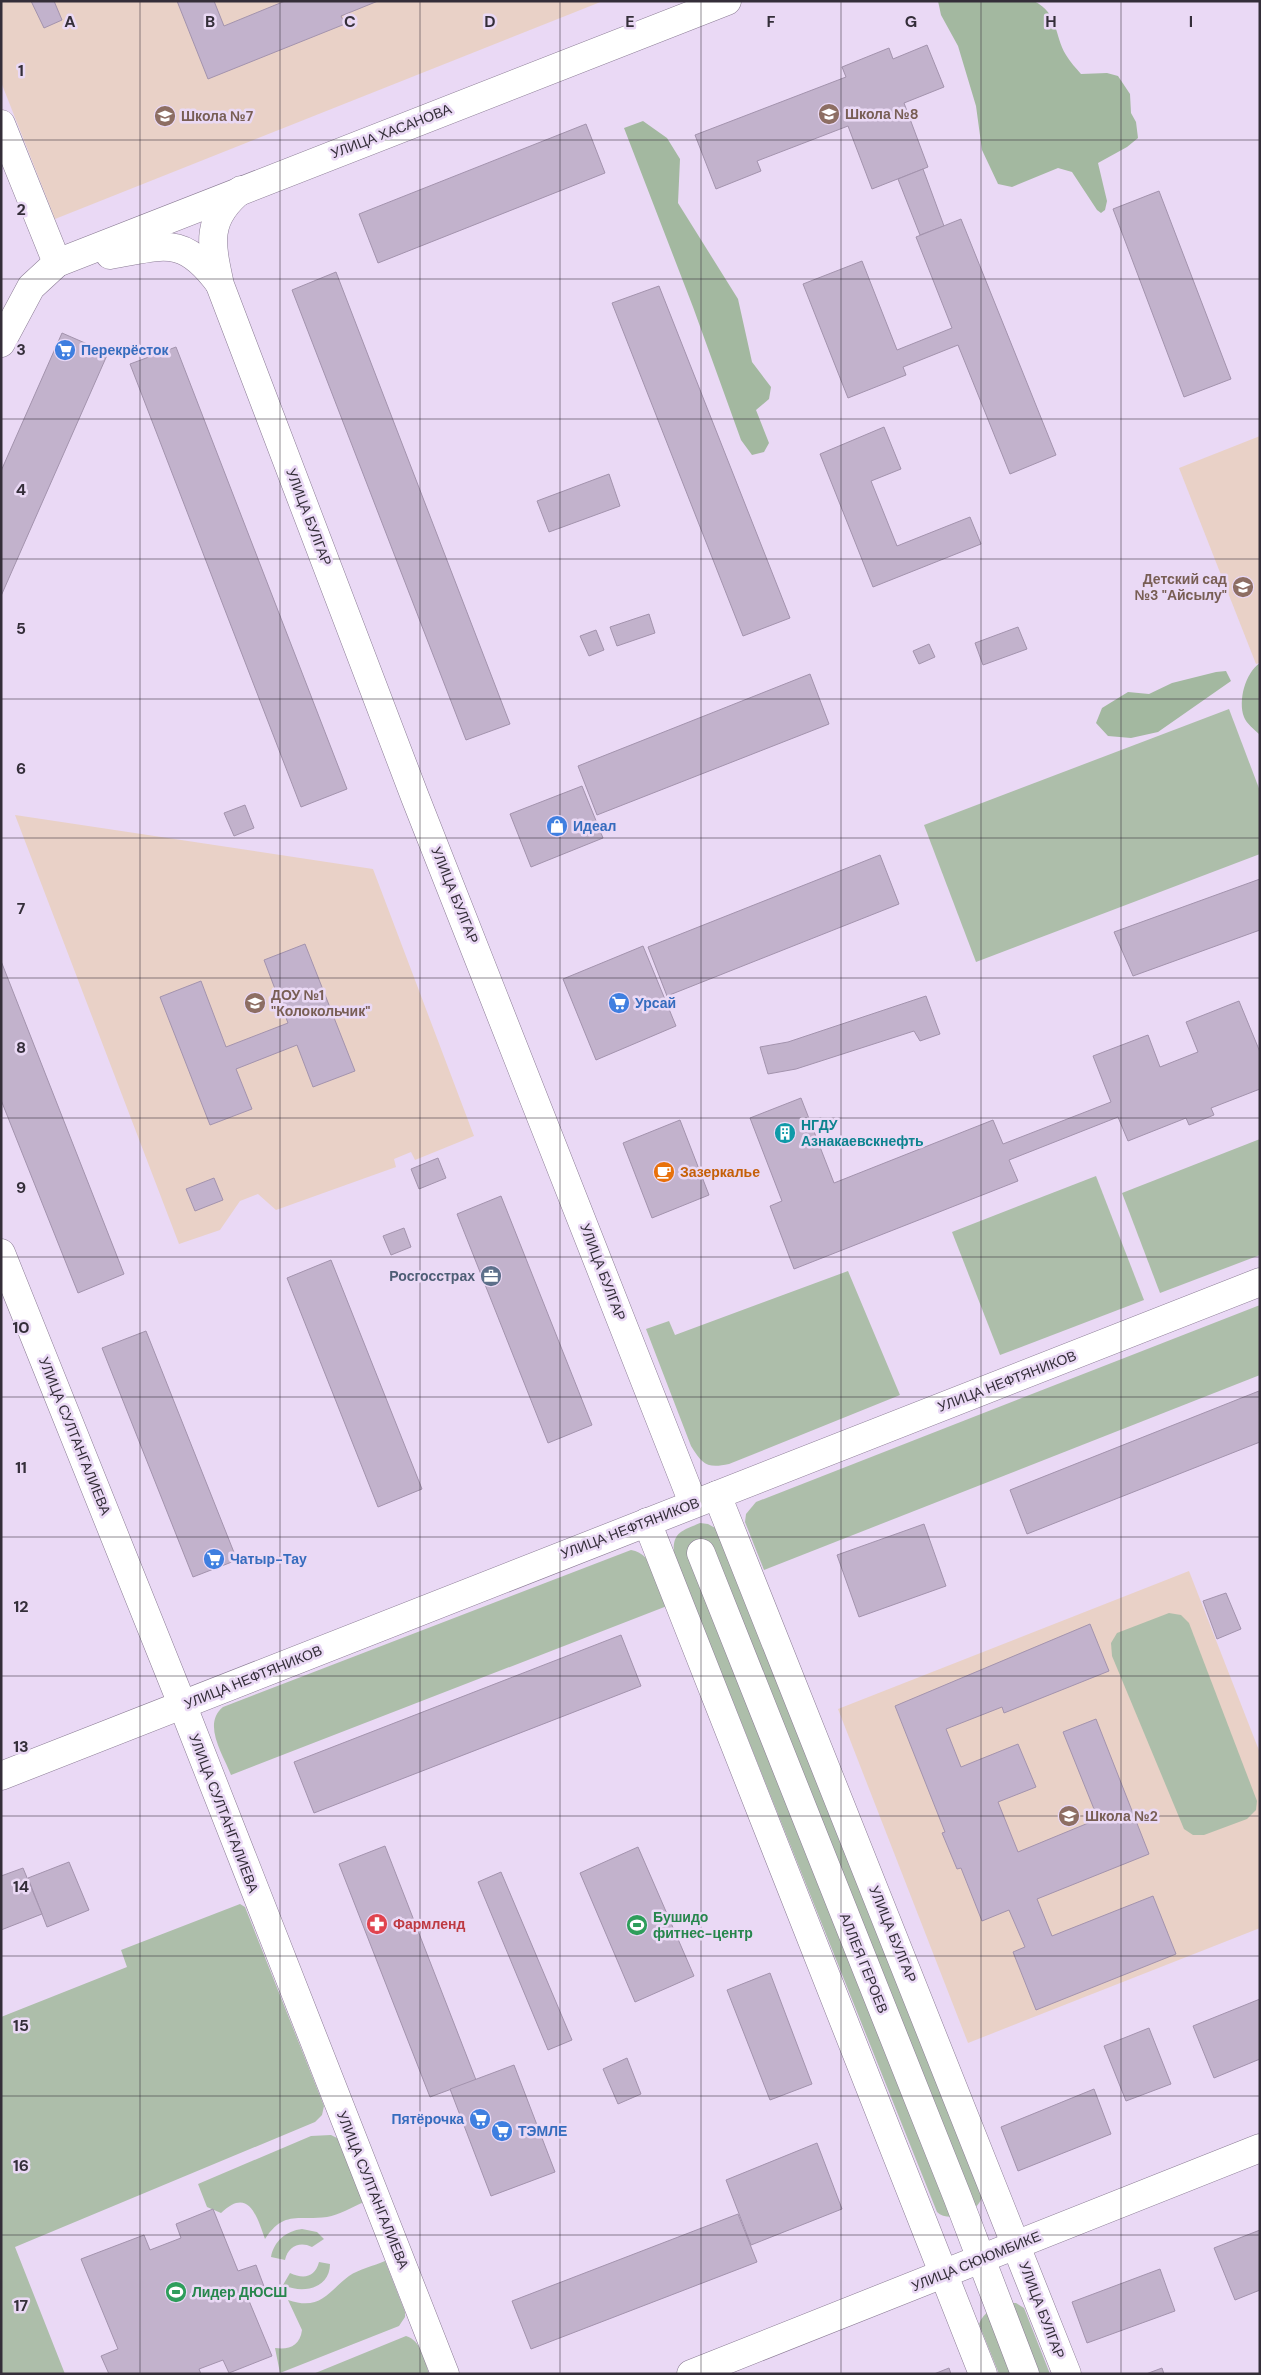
<svg xmlns="http://www.w3.org/2000/svg" width="1261" height="2375" font-family="'DM Sans',sans-serif">
	<style>
		.education { fill: #e9d1c7 }
		.green { fill: #adbeaa }
		.forest { fill: #a3b8a0 }
		.building { fill: #c2b2cc; stroke: #a393ad }
		.lines { fill: none; stroke-linecap: round; stroke-linejoin: round }
		.minor-casing { stroke: #8a7b94; stroke-width: 29 }
		.minor { stroke: #fff; stroke-width: 28 }
		.grid { fill: none; stroke: #342e39; stroke-width: 1; stroke-opacity: 0.55 }
		.labels { text-anchor: middle; stroke-width: 5; stroke-linejoin: round; paint-order: stroke }
		.education-label { font-size: 14px; font-weight: bold; fill: #785e54; stroke: #ead9f5; text-anchor: start }
		.street-label { font-size: 14px; fill: #342e39; stroke: #ead9f5 }
		.shop-label { font-size: 14px; font-weight: bold; fill: #366cbe; stroke: #ead9f5; text-anchor: start }
		.culture-label { font-size: 14px; font-weight: bold; fill: #0d838f; stroke: #ead9f5; text-anchor: start }
		.food-label { font-size: 14px; font-weight: bold; fill: #c56008; stroke: #ead9f5; text-anchor: start }
		.service-label { font-size: 14px; font-weight: bold; fill: #4e5e75; stroke: #ead9f5; text-anchor: end }
		.leisure-label { font-size: 14px; font-weight: bold; fill: #27864d; stroke: #ead9f5; text-anchor: start }
		.health-label { font-size: 14px; font-weight: bold; fill: #be3a42; stroke: #ead9f5; text-anchor: start }
		.grid-label { font-size: 16px; text-anchor: middle; font-weight: bold; fill: #342e39; stroke: #ead9f5; stroke-width: 5; stroke-linejoin: round; paint-order: stroke }
	</style>
	<rect width="100%" height="100%" fill="#ead9f5"/>
	<g class="education">
		<polygon points="1,1 603,1 55,219 1,82"/>
		<polygon points="1260,436 1260,663 1256,664 1179,468"/>
		<polygon points="15,815 373,869 474,1136 415,1160 411,1152 394,1159 396,1167 276,1210 258,1194 240,1201 220,1230 179,1244"/>
		<polygon points="1189,1571 1260,1753 1260,1928 968,2043 838,1709"/>
	</g>
	<g class="green">
		<polygon points="1229,709 1260,791 1260,854 976,962 924,825"/>
		<polygon points="1260,1139 1260,1255 1160,1293 1122,1193"/>
		<polygon points="1096,1176 1144,1300 1000,1355 952,1232"/>
		<path d="M 848,1271 L 900,1395 L 729,1464 C 707,1469 702,1464 691,1446 L 646,1329 L 669,1321 L 675,1335 Z"/>
		<polygon points="1260,1305 1260,1375 764,1570 745,1522 746,1514 756,1502"/>
		<path d="M 700,1523 L 708,1524 L 717,1529 L 982,2195 C 981,2212 949,2224 937,2212 L 674,1554 C 672,1532 682,1531 700,1523 Z"/>
		<path d="M 631,1550 C 655,1554 660,1586 667,1606 L 231,1775 C 223,1754 202,1724 223,1707 Z"/>
		<polygon points="1169,1613 1181,1615 1189,1623 1257,1801 1256,1810 1247,1819 1204,1835 1193,1835 1184,1829 1112,1656 1111,1643 1117,1633"/>
		<polygon points="240,1904 245,1907 324,2106 322,2115 315,2122 15,2247 65,2374 1,2374 1,2017 127,1967 121,1950"/>
		<path d="M 331,2135 L 339,2139 L 364,2202 C 352,2207 339,2215 327,2217 C 298,2221 284,2210 265,2239 C 257,2217 249,2186 221,2213 L 207,2207 L 198,2184 L 311,2136 Z"/>
		<path d="M 302,2229 L 317,2232 L 324,2239 L 312,2247 C 300,2241 288,2246 285,2260 L 271,2257 C 274,2241 286,2231 302,2229 Z"/>
		<path d="M 385,2261 L 405,2312 L 405,2317 L 399,2326 L 280,2373 L 275,2348 C 289,2350 300,2346 302,2330 L 288,2300 C 320,2311 327,2293 349,2276 C 359,2269 374,2266 385,2261 Z"/>
		<path d="M 319,2262 L 330,2264 C 330,2289 302,2294 283,2285 L 290,2273 C 303,2279 315,2278 319,2262 Z"/>
		<path d="M 1007,2303 L 1016,2303 L 1024,2308 L 1050,2374 L 999,2374 L 979,2324 C 984,2311 994,2308 1007,2303 Z"/>
		<path d="M 406,2336 C 421,2340 425,2361 429,2374 L 313,2374 Z"/>
	</g>
	<g class="forest">
		<path d="M 938,1 L 1034,1 C 1059,14 1054,35 1066,55 C 1070,62 1076,68 1081,74 L 1107,73 L 1118,76 L 1130,94 L 1131,113 L 1136,122 L 1138,138 L 1127,147 L 1098,163 L 1107,201 L 1105,210 L 1101,213 L 1097,210 L 1072,172 L 1058,168 L 1012,187 L 998,184 L 982,150 L 976,106 L 958,46 L 941,15 Z"/>
		<polygon points="643,121 667,138 680,159 678,203 738,299 752,362 771,387 769,399 756,410 769,443 764,452 752,455 741,440 693,307 624,128"/>
		<path d="M 1260,663 L 1260,735 C 1255,730 1246,723 1244,717 C 1238,701 1245,673 1260,663 Z"/>
		<polygon points="1226,671 1231,681 1158,732 1131,738 1108,736 1096,723 1102,708 1128,692 1149,694 1172,683 1216,672"/>
	</g>
	<g class="building">
		<polygon points="31,1 54,1 62,20 44,28"/>
		<polygon points="177,1 214,1 224,26 285,1 378,1 341,16 345,24 208,79"/>
		<polygon points="927,45 944,87 904,103 928,167 872,189 848,126 757,161 761,171 716,189 695,135 846,77 842,67 889,48 893,59"/>
		<polygon points="586,124 605,173 378,263 359,214"/>
		<polygon points="923,169 944,226 920,235 898,179"/>
		<polygon points="1159,191 1231,379 1184,397 1113,209"/>
		<polygon points="961,219 1056,455 1010,474 958,345 903,367 906,375 848,398 803,284 862,261 897,350 952,328 916,237"/>
		<polygon points="336,272 510,724 466,740 292,290"/>
		<polygon points="659,286 790,618 743,636 612,303"/>
		<polygon points="62,333 108,353 1,596 1,471"/>
		<polygon points="176,347 347,789 301,807 130,364"/>
		<polygon points="884,427 901,469 871,481 897,546 970,517 981,544 873,587 820,454"/>
		<polygon points="609,474 620,506 549,532 537,501"/>
		<polygon points="649,614 655,633 617,646 610,627"/>
		<polygon points="1018,627 1027,649 983,665 975,643"/>
		<polygon points="596,630 604,650 589,656 580,636"/>
		<polygon points="929,644 935,657 919,664 913,651"/>
		<polygon points="810,674 829,724 597,815 578,766"/>
		<polygon points="582,786 603,838 531,867 510,814"/>
		<polygon points="245,805 254,828 234,836 224,813"/>
		<polygon points="880,855 899,904 667,996 648,947"/>
		<polygon points="1260,879 1260,930 1133,976 1114,932"/>
		<polygon points="305,944 355,1071 313,1087 297,1045 236,1069 252,1109 210,1125 160,997 201,981 226,1047 288,1023 264,960"/>
		<polygon points="643,946 676,1026 596,1060 563,979"/>
		<polygon points="1,961 124,1274 78,1293 1,1100"/>
		<polygon points="926,996 940,1034 920,1041 914,1031 796,1069 768,1074 760,1047 788,1042"/>
		<polygon points="1239,1001 1260,1052 1260,1089 1211,1108 1214,1115 1189,1125 1186,1118 1128,1141 1118,1117 1009,1160 1018,1181 794,1269 770,1206 782,1201 750,1118 801,1098 834,1183 993,1120 1003,1144 1111,1102 1093,1056 1148,1035 1160,1067 1198,1052 1186,1022"/>
		<polygon points="680,1120 709,1195 652,1218 623,1143"/>
		<polygon points="438,1158 446,1178 419,1189 411,1169"/>
		<polygon points="214,1178 223,1200 195,1211 186,1189"/>
		<polygon points="501,1196 592,1425 548,1443 457,1214"/>
		<polygon points="404,1228 411,1247 391,1255 383,1236"/>
		<polygon points="331,1260 422,1489 378,1507 287,1278"/>
		<polygon points="146,1331 237,1560 193,1577 102,1348"/>
		<polygon points="1259,1391 1260,1442 1027,1534 1010,1490"/>
		<polygon points="924,1524 946,1586 859,1617 837,1555"/>
		<polygon points="1226,1593 1241,1629 1217,1639 1203,1601"/>
		<polygon points="1090,1624 1109,1671 1004,1713 1002,1707 946,1729 961,1767 1018,1744 1036,1787 998,1802 1018,1852 1098,1819 1063,1732 1096,1719 1149,1854 1037,1899 1052,1936 1153,1896 1176,1954 1036,2010 1013,1952 1025,1947 1009,1910 982,1921 961,1868 957,1869 942,1833 945,1832 895,1706"/>
		<polygon points="621,1635 641,1686 314,1813 294,1762"/>
		<polygon points="385,1846 476,2080 430,2097 339,1864"/>
		<polygon points="638,1847 694,1976 635,2002 580,1873"/>
		<polygon points="69,1862 89,1910 47,1927 28,1878"/>
		<polygon points="23,1868 42,1914 1,1930 1,1876"/>
		<polygon points="501,1872 572,2040 548,2050 478,1882"/>
		<polygon points="770,1973 812,2084 770,2100 727,1990"/>
		<polygon points="1260,1999 1260,2059 1214,2078 1193,2026"/>
		<polygon points="1149,2028 1171,2084 1126,2101 1104,2046"/>
		<polygon points="627,2058 641,2094 618,2104 603,2069"/>
		<polygon points="514,2065 555,2172 491,2196 450,2089"/>
		<polygon points="1094,2089 1111,2134 1018,2171 1001,2127"/>
		<polygon points="817,2143 842,2209 751,2245 726,2180"/>
		<polygon points="213,2209 238,2271 256,2265 265,2289 247,2296 272,2356 229,2373 223,2360 199,2369 201,2374 109,2374 101,2356 118,2349 81,2259 144,2235 150,2250 181,2238 176,2224"/>
		<polygon points="738,2214 757,2262 531,2349 512,2301"/>
		<polygon points="1260,2230 1260,2290 1235,2300 1214,2248"/>
		<polygon points="1160,2269 1175,2311 1087,2343 1072,2302"/>
		<polygon points="949,2368 951,2374 934,2374"/>
		<polygon points="1162,2368 1164,2374 1146,2374"/>
	</g>
	<g class="lines">
		<g class="minor-casing">
			<g id="minor">
				<polyline points="1,124 57,263"/>
				<path d="M 241,190 C 205,219 211,244 220,285 L 415,797 L 693,1503"/>
				<path d="M 110,255 C 163,246 183,234 219,283"/>
				<polyline points="1,343 31,287 57,263 727,1"/>
				<polyline points="1,1253 182,1704 445,2374"/>
				<polyline points="717,1495 1067,2374"/>
				<polyline points="647,1522 983,2374"/>
				<polyline points="701,1553 957,2196 1025,2374"/>
				<polyline points="1,1776 1260,1282"/>
				<polyline points="691,2374 1260,2148"/>
			</g>
		</g>
		<use href="#minor" class="minor"/>
	</g>
	<path class="grid" d="M 140,1 L 140,2374M 280,1 L 280,2374M 420,1 L 420,2374M 560,1 L 560,2374M 701,1 L 701,2374M 841,1 L 841,2374M 981,1 L 981,2374M 1121,1 L 1121,2374M 1,140 L 1260,140M 1,279 L 1260,279M 1,419 L 1260,419M 1,559 L 1260,559M 1,699 L 1260,699M 1,838 L 1260,838M 1,978 L 1260,978M 1,1118 L 1260,1118M 1,1257 L 1260,1257M 1,1397 L 1260,1397M 1,1537 L 1260,1537M 1,1676 L 1260,1676M 1,1816 L 1260,1816M 1,1956 L 1260,1956M 1,2096 L 1260,2096M 1,2235 L 1260,2235"/>
	<defs>
		<g id="school-disc" transform="scale(1.125)"><circle r="9.5" fill="#8d6e63" stroke="#ead9f5"/><path d="M0-5L7-2L0 1L-7-2ZM-4 1L0 2.5L4 1V4Q0 6-4 4Z" fill="#fff"/></g>
		<g id="supermarket-disc" transform="scale(1.125)"><circle r="9.5" fill="#3f7fe0" stroke="#ead9f5"/><path d="M-6-5.5h2.5l.6 2H6L4.5 2H-2.5L-4.4-4H-6ZM-1.5 3.2a1.3 1.3 0 1 0 .1 0ZM3 3.2a1.3 1.3 0 1 0 .1 0Z" fill="#fff"/></g>
		<g id="shop-disc" transform="scale(1.125)"><circle r="9.5" fill="#3f7fe0" stroke="#ead9f5"/><path d="M-5-2.5h2.3a2.7 3.5 0 0 1 5.4 0H5L5.5 6h-11ZM-1.5-2.5h3a1.5 2.3 0 0 0-3 0Z" fill="#fff"/></g>
		<g id="building-disc" transform="scale(1.125)"><circle r="9.5" fill="#0f9aa8" stroke="#ead9f5"/><path d="M-4-6H4V6H1V3H-1V6H-4ZM-2.5-4.3h1.7v1.8h-1.7ZM.8-4.3h1.7v1.8H.8ZM-2.5-1h1.7V.8h-1.7ZM.8-1h1.7V.8H.8Z" fill="#fff"/></g>
		<g id="cafe-disc" transform="scale(1.125)"><circle r="9.5" fill="#e8710a" stroke="#ead9f5"/><path d="M-5.5-4.5H6V0H3Q3 3.5 0 3.5H-2.5Q-5.5 3.5-5.5 0ZM3-3.2v2h1.7v-2ZM-6 4.5H4V6H-6Z" fill="#fff"/></g>
		<g id="office-disc" transform="scale(1.125)"><circle r="9.5" fill="#5c6f8a" stroke="#ead9f5"/><path d="M-6-3h4V-5.5h4V-3h4V5H-6ZM-1-4.5V-3h2v-1.5ZM-6 0V1H6V0Z" fill="#fff"/></g>
		<g id="pharmacy-disc" transform="scale(1.125)"><circle r="9.5" fill="#e0444e" stroke="#ead9f5"/><path d="M-2-6h4v4h4v4h-4v4h-4v-4h-4v-4h4Z" fill="#fff"/></g>
		<g id="stadium-disc" transform="scale(1.125)"><circle r="9.5" fill="#2e9e5b" stroke="#ead9f5"/><path d="M0-5a6.5 5 0 1 0 0 10a6.5 5 0 1 0 0-10ZM-3.5-1.8h7v3.6h-7Z" fill="#fff"/></g>
	</defs>
	<g fill-rule="evenodd">
		<use href="#school-disc" x="829" y="114"/>
		<use href="#school-disc" x="165" y="116"/>
		<use href="#supermarket-disc" x="65" y="350"/>
		<use href="#school-disc" x="1243" y="587"/>
		<use href="#shop-disc" x="557" y="826"/>
		<use href="#school-disc" x="255" y="1003"/>
		<use href="#supermarket-disc" x="619" y="1003"/>
		<use href="#building-disc" x="785" y="1133"/>
		<use href="#cafe-disc" x="664" y="1172"/>
		<use href="#office-disc" x="491" y="1276"/>
		<use href="#supermarket-disc" x="214" y="1559"/>
		<use href="#school-disc" x="1069" y="1816"/>
		<use href="#pharmacy-disc" x="377" y="1924"/>
		<use href="#stadium-disc" x="637" y="1925"/>
		<use href="#supermarket-disc" x="480" y="2119"/>
		<use href="#supermarket-disc" x="502" y="2131"/>
		<use href="#stadium-disc" x="176" y="2292"/>
	</g>
	<g class="labels">
		<g class="education-label">
			<text x="845" y="119">Школа №8</text>
			<text x="181" y="121">Школа №7</text>
			<text x="1227" y="584" text-anchor="end">Детский сад<tspan x="1227" dy="16">№3 "Айсылу"</tspan></text>
			<text x="271" y="1000">ДОУ №1<tspan x="271" dy="16">"Колокольчик"</tspan></text>
			<text x="1085" y="1821">Школа №2</text>
		</g>
		<g class="street-label">
			<text transform="translate(391 131) rotate(-21)" y="5">УЛИЦА ХАСАНОВА</text>
			<text transform="translate(309 517) rotate(69)" y="5">УЛИЦА БУЛГАР</text>
			<text transform="translate(455 895) rotate(68)" y="5">УЛИЦА БУЛГАР</text>
			<text transform="translate(603 1272) rotate(69)" y="5">УЛИЦА БУЛГАР</text>
			<text transform="translate(1007 1381) rotate(-21)" y="5">УЛИЦА НЕФТЯНИКОВ</text>
			<text transform="translate(75 1436) rotate(68)" y="5">УЛИЦА СУЛТАНГАЛИЕВА</text>
			<text transform="translate(630 1528) rotate(-21)" y="5">УЛИЦА НЕФТЯНИКОВ</text>
			<text transform="translate(253 1677) rotate(-22)" y="5">УЛИЦА НЕФТЯНИКОВ</text>
			<text transform="translate(224 1813) rotate(69)" y="5">УЛИЦА СУЛТАНГАЛИЕВА</text>
			<text transform="translate(893 1934) rotate(68)" y="5">УЛИЦА БУЛГАР</text>
			<text transform="translate(864 1963) rotate(68)" y="5">АЛЛЕЯ ГЕРОЕВ</text>
			<text transform="translate(373 2190) rotate(68)" y="5">УЛИЦА СУЛТАНГАЛИЕВА</text>
			<text transform="translate(976 2261) rotate(-22)" y="5">УЛИЦА СЮЮМБИКЕ</text>
			<text transform="translate(1042 2310) rotate(69)" y="5">УЛИЦА БУЛГАР</text>
		</g>
		<g class="shop-label">
			<text x="81" y="355">Перекрёсток</text>
			<text x="573" y="831">Идеал</text>
			<text x="635" y="1008">Урсай</text>
			<text x="230" y="1564">Чатыр-Тау</text>
			<text x="464" y="2124" text-anchor="end">Пятёрочка</text>
			<text x="518" y="2136">ТЭМЛЕ</text>
		</g>
		<g class="culture-label">
			<text x="801" y="1130">НГДУ<tspan x="801" dy="16">Азнакаевскнефть</tspan></text>
		</g>
		<g class="food-label">
			<text x="680" y="1177">Зазеркалье</text>
		</g>
		<g class="service-label">
			<text x="475" y="1281">Росгосстрах</text>
		</g>
		<g class="leisure-label">
			<text x="653" y="1922">Бушидо<tspan x="653" dy="16">фитнес-центр</tspan></text>
			<text x="192" y="2297">Лидер ДЮСШ</text>
		</g>
		<g class="health-label">
			<text x="393" y="1929">Фармленд</text>
		</g>
	</g>
	<g class="grid-label">
		<text x="70" y="27">A</text>
		<text x="210" y="27">B</text>
		<text x="350" y="27">C</text>
		<text x="490" y="27">D</text>
		<text x="630" y="27">E</text>
		<text x="771" y="27">F</text>
		<text x="911" y="27">G</text>
		<text x="1051" y="27">H</text>
		<text x="1191" y="27">I</text>
		<text x="21" y="76">1</text>
		<text x="21" y="215">2</text>
		<text x="21" y="355">3</text>
		<text x="21" y="495">4</text>
		<text x="21" y="634">5</text>
		<text x="21" y="774">6</text>
		<text x="21" y="914">7</text>
		<text x="21" y="1053">8</text>
		<text x="21" y="1193">9</text>
		<text x="21" y="1333">10</text>
		<text x="21" y="1473">11</text>
		<text x="21" y="1612">12</text>
		<text x="21" y="1752">13</text>
		<text x="21" y="1892">14</text>
		<text x="21" y="2031">15</text>
		<text x="21" y="2171">16</text>
		<text x="21" y="2311">17</text>
	</g>
	<rect width="1261" height="2375" fill="none" stroke="#342e39" stroke-width="5"/>
</svg>
